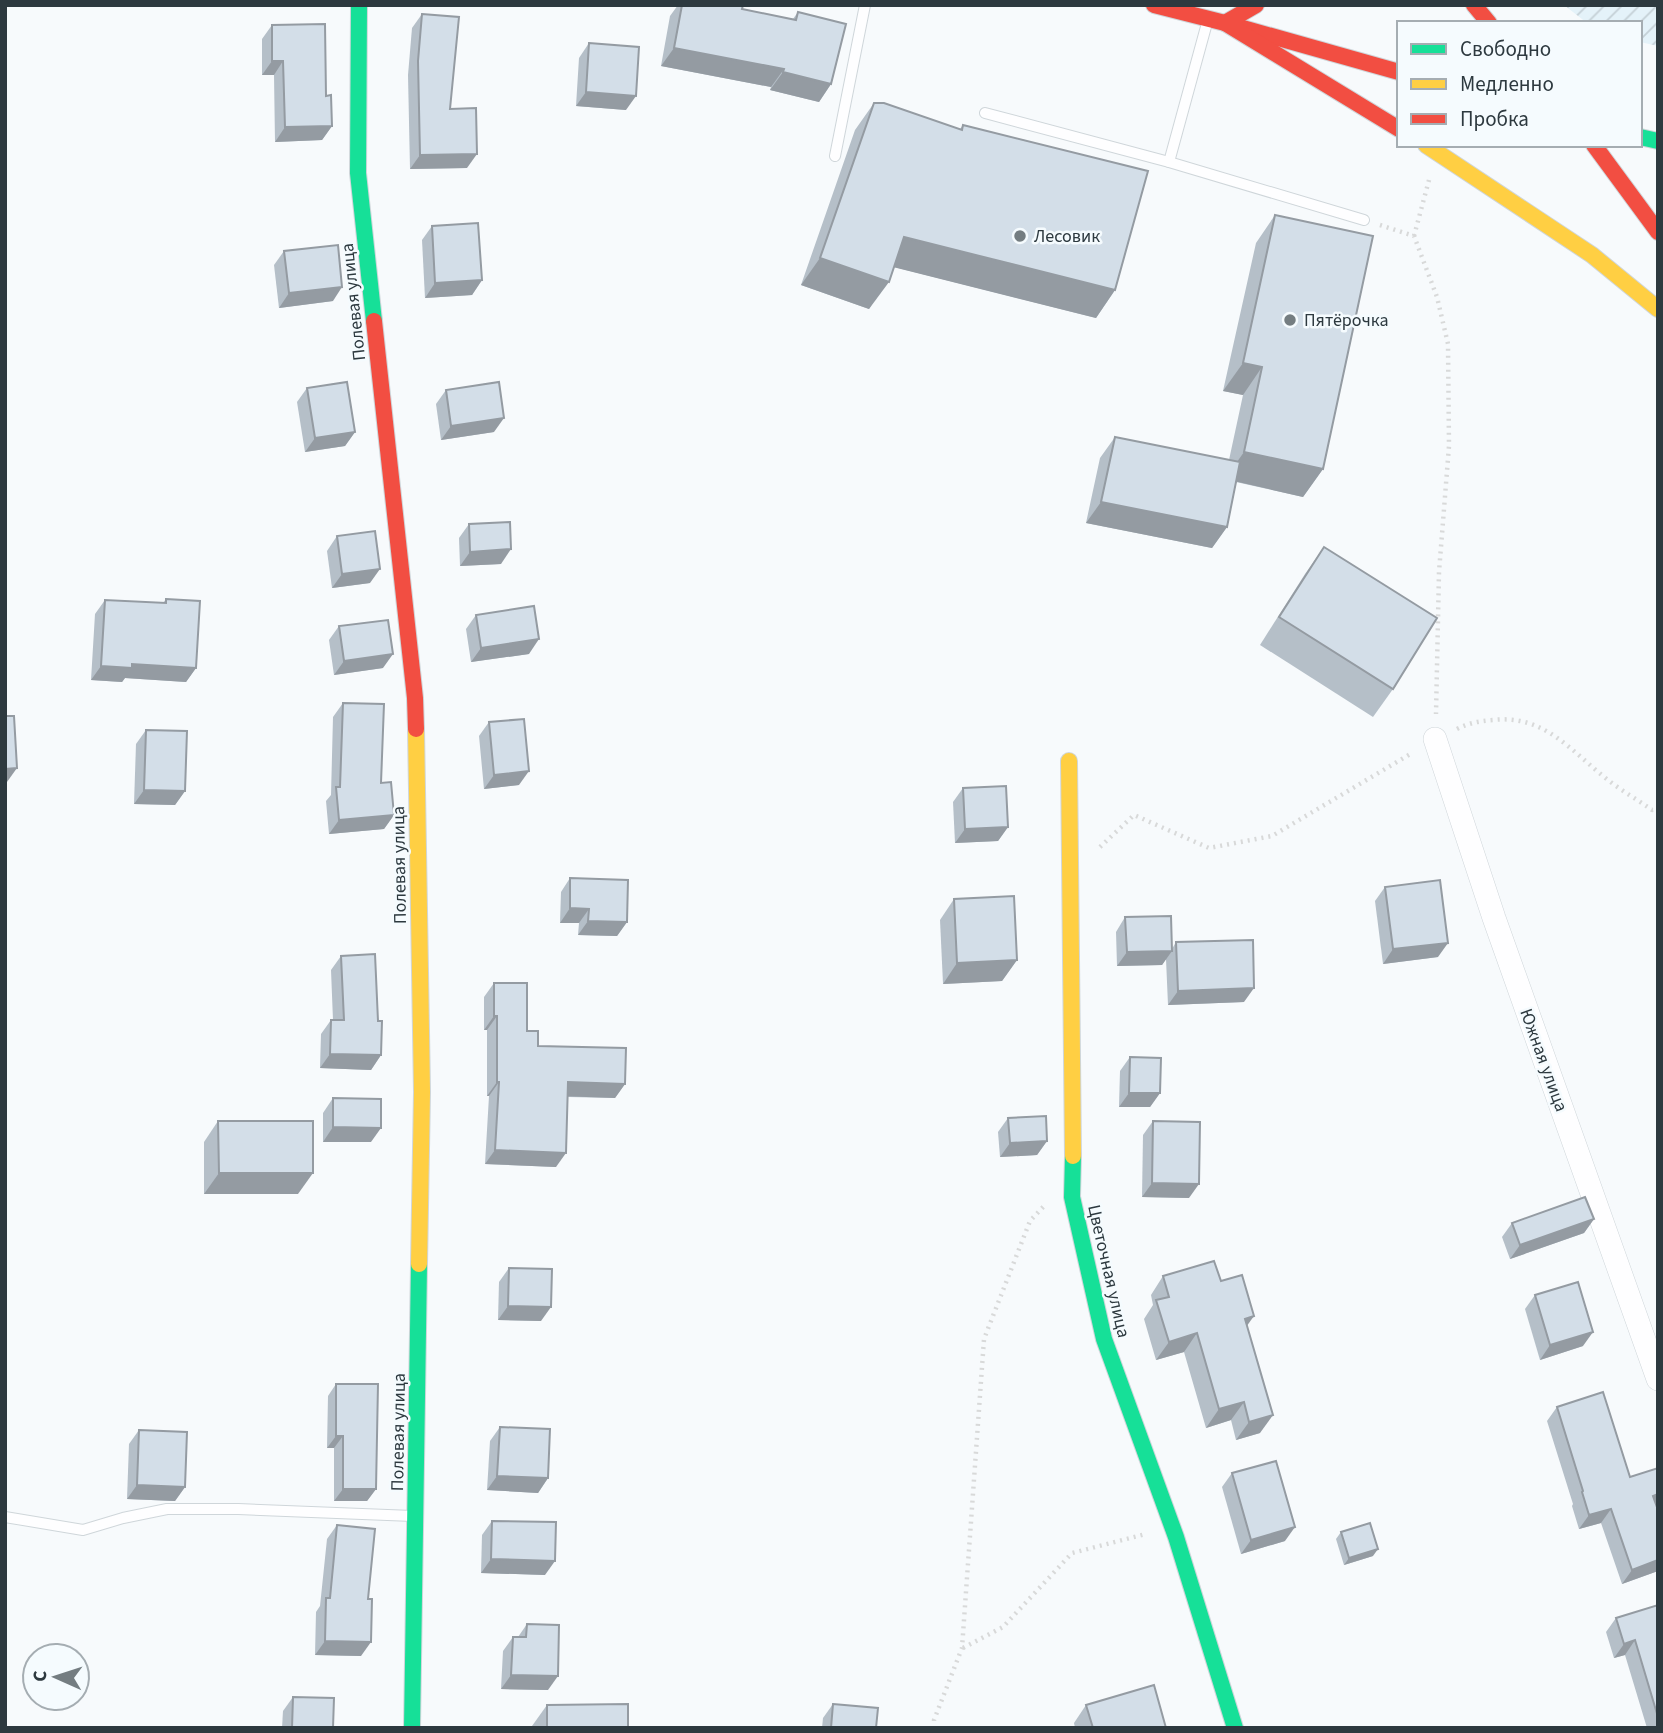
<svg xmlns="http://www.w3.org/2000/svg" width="1663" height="1733" font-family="'Source Sans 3',sans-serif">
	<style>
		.industrial { fill: url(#industrial-furrows) }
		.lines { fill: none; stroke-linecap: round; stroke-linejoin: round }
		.lane-casing { stroke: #cfd6da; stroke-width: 12 }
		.street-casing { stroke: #cfd6da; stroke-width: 24 }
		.fast-casing { stroke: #cfd6da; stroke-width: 18 }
		.slow-casing { stroke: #cfd6da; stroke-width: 18 }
		.jam-casing { stroke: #cfd6da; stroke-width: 18 }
		.path { stroke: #d8d9d9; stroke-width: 4.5; stroke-dasharray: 2 5; stroke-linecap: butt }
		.lane { stroke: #fefeff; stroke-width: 10 }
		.street { stroke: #fefeff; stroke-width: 23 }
		.fast { stroke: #16e098; stroke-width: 16 }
		.slow { stroke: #ffcf43; stroke-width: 16 }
		.jam { stroke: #f24e42; stroke-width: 16 }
		.wall { fill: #b5bfc8 }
		.shaded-wall { fill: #949ba2 }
		.building { fill: #d3dee8; stroke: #949ba2; stroke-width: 2 }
		.poi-dot { fill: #747d81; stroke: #f5fbfe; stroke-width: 2.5 }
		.labels { text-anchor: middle; stroke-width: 5; stroke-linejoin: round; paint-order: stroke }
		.poi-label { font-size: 18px; fill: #2d393f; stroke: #f5fbfe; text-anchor: start }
		.street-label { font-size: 18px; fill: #2d393f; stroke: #f5fbfe }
	</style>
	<defs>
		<pattern id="industrial-furrows" width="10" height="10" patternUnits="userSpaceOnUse" patternTransform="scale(1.75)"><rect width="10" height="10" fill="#e4f2f9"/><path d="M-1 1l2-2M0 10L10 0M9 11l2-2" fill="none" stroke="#c4d0d6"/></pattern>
	</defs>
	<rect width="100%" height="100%" fill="#f7fafc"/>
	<polygon class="industrial" points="1564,5 1658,5 1658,46 1640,42 1640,23 1587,23"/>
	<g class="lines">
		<g class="lane-casing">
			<g id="lane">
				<polyline points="985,113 1169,162 1364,220"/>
				<polyline points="835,156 865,5"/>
				<polyline points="1169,162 1207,23"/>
				<polyline points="5,1517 83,1530 123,1518 167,1509 238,1509 413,1516"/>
			</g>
		</g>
		<g class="street-casing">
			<polyline id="street" points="1435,739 1494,918 1658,1379"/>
		</g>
		<g class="fast-casing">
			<g id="fast">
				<polyline points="359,5 358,173 374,321"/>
				<polyline points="1640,137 1658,141"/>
				<polyline points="1073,1156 1072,1197 1104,1339 1176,1537 1235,1728"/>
				<polyline points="412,1728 419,1264"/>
			</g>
		</g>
		<g class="slow-casing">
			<g id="slow">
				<polyline points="1426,145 1592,255 1658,309"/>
				<polyline points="416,729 422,1092 419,1264"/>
				<polyline points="1069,761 1073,1156"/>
			</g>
		</g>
		<g class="jam-casing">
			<g id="jam">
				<polyline points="1154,5 1225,23 1399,72"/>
				<polyline points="1256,5 1225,23 1399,129"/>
				<polyline points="1474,5 1489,23"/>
				<polyline points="1594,145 1658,232"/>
				<polyline points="374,321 415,698 416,729"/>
			</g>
		</g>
		<g class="path">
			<polyline points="1380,225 1414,236 1437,297 1448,344 1449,446 1439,572 1436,714"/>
			<polyline points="1414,236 1429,180"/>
			<path d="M 1457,729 C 1469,723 1479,721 1493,720 C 1544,714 1571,751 1608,780 C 1622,791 1638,800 1652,810 L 1658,809"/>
			<polyline points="1100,847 1134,815 1209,848 1272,836 1412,753"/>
			<polyline points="963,1648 1003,1627 1072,1553 1146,1534"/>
			<polyline points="934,1728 934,1720 962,1648 984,1339 1030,1221 1044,1206"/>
		</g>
		<use href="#lane" class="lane"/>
		<use href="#street" class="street"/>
		<use href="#fast" class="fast"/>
		<use href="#slow" class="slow"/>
		<use href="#jam" class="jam"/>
	</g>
	<g class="wall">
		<polygon points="678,5 743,5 742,9 793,19 798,12 831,84 819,102 770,90 771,87 661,66 670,16"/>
		<polygon points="422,14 450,109 467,168 410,169 408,75 412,28"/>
		<polygon points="272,25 332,126 322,140 275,142 274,75 262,75 262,39"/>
		<polygon points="589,43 626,110 576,106 579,58"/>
		<polygon points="874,103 960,129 963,125 1115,290 1096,318 894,267 869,309 801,285 855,130"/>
		<polygon points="1275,215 1323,469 1303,497 1236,482 1227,527 1212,548 1086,523 1100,458 1115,437 1229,460 1243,395 1223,391 1256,243"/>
		<polygon points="432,226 482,280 472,295 425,298 422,240"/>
		<polygon points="284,251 333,301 279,308 274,265"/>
		<polygon points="307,388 355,432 345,446 305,452 297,402"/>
		<polygon points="446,390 494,432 441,440 436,404"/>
		<polygon points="469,524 501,564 460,566 459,538"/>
		<polygon points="337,536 370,583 332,588 327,551"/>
		<polygon points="1324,547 1393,689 1373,717 1260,645 1305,574"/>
		<polygon points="166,599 196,668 186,682 125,678 122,682 91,680 95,614 105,600 163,603"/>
		<polygon points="476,615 529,654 471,662 466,629"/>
		<polygon points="339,626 383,668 334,675 329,640"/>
		<polygon points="343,703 381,783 394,815 384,829 329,834 326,801 331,795 333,717"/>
		<polygon points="489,722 519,785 484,789 479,736"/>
		<polygon points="146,730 185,791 175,805 134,804 136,744"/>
		<polygon points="963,788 1008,827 998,841 955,843 953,802"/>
		<polygon points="570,878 627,922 617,936 578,935 579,923 560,923 561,892"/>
		<polygon points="1385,887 1438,957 1383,964 1375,901"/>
		<polygon points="954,899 1017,960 1002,981 943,984 940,920"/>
		<polygon points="1125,917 1172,949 1176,942 1244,1002 1168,1005 1166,959 1162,965 1117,966 1116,932"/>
		<polygon points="341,956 378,1021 381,1055 371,1070 320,1068 321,1034 331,1020 333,1020 331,970"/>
		<polygon points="494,983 538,1046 625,1084 615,1098 568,1097 556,1167 485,1164 489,1096 487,1096 487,1030 484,1030 484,997"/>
		<polygon points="1130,1057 1160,1093 1150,1107 1119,1107 1120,1071"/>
		<polygon points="333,1098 371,1142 323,1142 323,1113"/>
		<polygon points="1008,1118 1047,1141 1037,1155 1000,1157 998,1132"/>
		<polygon points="218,1121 298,1194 204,1194 204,1142"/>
		<polygon points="1153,1121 1189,1198 1142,1197 1143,1135"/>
		<polygon points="1594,1219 1584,1233 1510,1259 1502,1237 1512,1223"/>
		<polygon points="509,1268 541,1321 498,1320 499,1282"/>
		<polygon points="1163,1276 1221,1281 1247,1326 1260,1433 1236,1440 1231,1420 1206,1428 1184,1352 1156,1360 1144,1319 1153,1305 1151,1295"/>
		<polygon points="1535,1295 1583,1346 1540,1360 1525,1309"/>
		<polygon points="336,1384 376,1489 367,1501 334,1501 334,1448 327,1448 328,1396"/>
		<polygon points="1557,1407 1630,1477 1658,1494 1658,1505 1656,1506 1658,1510 1658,1571 1622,1584 1601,1523 1579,1529 1572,1506 1573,1504 1547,1421"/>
		<polygon points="500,1427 548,1478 538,1493 487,1490 490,1441"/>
		<polygon points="139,1430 185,1487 175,1501 127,1499 129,1444"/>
		<polygon points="1232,1473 1285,1541 1241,1554 1222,1487"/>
		<polygon points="492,1521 545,1575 481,1573 482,1535"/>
		<polygon points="337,1525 368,1599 361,1656 315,1655 316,1612 320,1606 327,1539"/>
		<polygon points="1341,1532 1373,1556 1344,1565 1336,1539"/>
		<polygon points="1658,1605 1658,1728 1647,1728 1625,1655 1614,1658 1606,1632 1616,1618"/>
		<polygon points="527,1624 548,1690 501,1689 503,1651 513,1637 518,1637"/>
		<polygon points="293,1697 333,1728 282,1728 283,1711"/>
		<polygon points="833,1704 876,1728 822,1728 823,1718"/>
		<polygon points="547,1705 628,1728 532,1728 532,1726"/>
		<polygon points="1086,1705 1166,1728 1075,1728 1074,1723"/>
	</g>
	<g class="shaded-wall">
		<polygon points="674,48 784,69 771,87 661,66"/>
		<polygon points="272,61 283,61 274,75 262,75"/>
		<polygon points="783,72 831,84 819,102 770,90"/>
		<polygon points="586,92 636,96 626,110 576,106"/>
		<polygon points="332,126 322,140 275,142 285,127"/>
		<polygon points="477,154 467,168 410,169 420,155"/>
		<polygon points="904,237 1115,290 1096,318 885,265"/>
		<polygon points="820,258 889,282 869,309 801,285"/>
		<polygon points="482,280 472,295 425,298 435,283"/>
		<polygon points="342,287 333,301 279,308 289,293"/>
		<polygon points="1243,363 1262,367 1243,395 1223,391"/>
		<polygon points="504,418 494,432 441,440 451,426"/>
		<polygon points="355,432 345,446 305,452 315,438"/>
		<polygon points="1244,452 1323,469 1303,497 1225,479"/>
		<polygon points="1101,502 1227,527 1212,548 1086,523"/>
		<polygon points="511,549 501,564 460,566 470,552"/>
		<polygon points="380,569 370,583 332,588 342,574"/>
		<polygon points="539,639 529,654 471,662 481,648"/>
		<polygon points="393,654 383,668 334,675 344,661"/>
		<polygon points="132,664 196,668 186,682 125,678 122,682 91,680 101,666"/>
		<polygon points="17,768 7,782 5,782 5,769"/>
		<polygon points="529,771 519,785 484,789 494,775"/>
		<polygon points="144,790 185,791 175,805 134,804"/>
		<polygon points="394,815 384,829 329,834 339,820"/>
		<polygon points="1008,827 998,841 955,843 965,829"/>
		<polygon points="570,908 589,909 579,923 560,923"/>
		<polygon points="588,921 627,922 617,936 578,935"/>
		<polygon points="1448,943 1438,957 1383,964 1393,949"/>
		<polygon points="1172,951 1162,965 1117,966 1127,952"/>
		<polygon points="1017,960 1002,981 943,984 957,963"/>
		<polygon points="1254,988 1244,1002 1168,1005 1178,991"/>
		<polygon points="494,1016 497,1016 487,1030 484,1030"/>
		<polygon points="330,1054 381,1055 371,1070 320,1068"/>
		<polygon points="497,1082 499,1082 489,1096 487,1096"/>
		<polygon points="568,1082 625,1084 615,1098 558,1096"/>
		<polygon points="1129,1093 1160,1093 1150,1107 1119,1107"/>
		<polygon points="333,1127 381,1128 371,1142 323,1142"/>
		<polygon points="1047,1141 1037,1155 1000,1157 1010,1143"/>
		<polygon points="495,1150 566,1153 556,1167 485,1164"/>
		<polygon points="219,1173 313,1173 298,1194 204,1194"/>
		<polygon points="1152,1183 1199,1184 1189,1198 1142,1197"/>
		<polygon points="1594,1219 1584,1233 1510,1259 1520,1245"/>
		<polygon points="508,1306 551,1307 541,1321 498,1320"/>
		<polygon points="1254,1316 1241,1334 1245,1319"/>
		<polygon points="1593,1332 1583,1346 1540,1360 1550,1345"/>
		<polygon points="1197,1333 1184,1352 1156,1360 1169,1342"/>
		<polygon points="1244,1402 1231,1420 1206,1428 1219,1409"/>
		<polygon points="1273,1415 1260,1433 1236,1440 1249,1422"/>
		<polygon points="336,1436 343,1436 334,1448 327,1448"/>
		<polygon points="497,1476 548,1478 538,1493 487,1490"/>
		<polygon points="137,1485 185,1487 175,1501 127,1499"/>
		<polygon points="343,1489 376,1489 367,1501 334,1501"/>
		<polygon points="1658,1494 1658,1505 1643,1510 1653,1496"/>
		<polygon points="1611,1509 1601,1523 1579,1529 1589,1515"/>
		<polygon points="1295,1527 1285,1541 1241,1554 1251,1540"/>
		<polygon points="1378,1549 1373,1556 1344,1565 1349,1558"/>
		<polygon points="491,1559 555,1561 545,1575 481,1573"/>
		<polygon points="1658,1560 1658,1571 1622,1584 1632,1570"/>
		<polygon points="1635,1640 1625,1655 1614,1658 1624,1644"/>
		<polygon points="325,1641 371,1642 361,1656 315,1655"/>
		<polygon points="511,1675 558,1676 548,1690 501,1689"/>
	</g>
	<g class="building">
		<polygon points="682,5 743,5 742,9 796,20 798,12 846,24 831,84 783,72 784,69 674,48"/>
		<polygon points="422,14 459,17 450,109 476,108 477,154 420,155 418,61"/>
		<polygon points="325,24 326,96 331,95 332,126 285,127 283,61 272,61 272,25"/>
		<polygon points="589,43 639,47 636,96 586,92"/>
		<polygon points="874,103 884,103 962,130 963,125 1148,171 1115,290 904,237 889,282 820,258"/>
		<polygon points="1275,215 1373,236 1323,469 1244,452 1262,367 1243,363"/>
		<polygon points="478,223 482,280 435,283 432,226"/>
		<polygon points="338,245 342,287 289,293 284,251"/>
		<polygon points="347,382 355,432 315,438 307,388"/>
		<polygon points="499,382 504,418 451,426 446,390"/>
		<polygon points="1115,437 1240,462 1227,527 1101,502"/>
		<polygon points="510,522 511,549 470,552 469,524"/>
		<polygon points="375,531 380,569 342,574 337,536"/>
		<polygon points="1324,547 1437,618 1393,689 1279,617"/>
		<polygon points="166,599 200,601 196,668 132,664 132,668 101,666 105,600 166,603"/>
		<polygon points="534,606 539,639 481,648 476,615"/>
		<polygon points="388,620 393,654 344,661 339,626"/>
		<polygon points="343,703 384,704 381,783 391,782 394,815 339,820 336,787 340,787"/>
		<polygon points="5,716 14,716 17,768 5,769"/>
		<polygon points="524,719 529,771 494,775 489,722"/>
		<polygon points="146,730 187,731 185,791 144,790"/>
		<polygon points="1006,786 1008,827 965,829 963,788"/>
		<polygon points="570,878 628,880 627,922 588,921 589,909 570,908"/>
		<polygon points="1440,880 1448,943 1393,949 1385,887"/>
		<polygon points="1014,896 1017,960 957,963 954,899"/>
		<polygon points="1171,916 1172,951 1127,952 1125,917"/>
		<polygon points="1253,940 1254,988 1178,991 1176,942"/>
		<polygon points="375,954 378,1021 382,1021 381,1055 330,1054 331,1020 344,1020 341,956"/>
		<polygon points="494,983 527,983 527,1031 538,1031 538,1046 626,1048 625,1084 568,1082 566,1153 495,1150 499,1082 497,1082 497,1016 494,1016"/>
		<polygon points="1130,1057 1161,1058 1160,1093 1129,1093"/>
		<polygon points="333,1098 381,1099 381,1128 333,1127"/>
		<polygon points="1046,1116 1047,1141 1010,1143 1008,1118"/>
		<polygon points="218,1121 313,1121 313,1173 219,1173"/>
		<polygon points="1153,1121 1200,1122 1199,1184 1152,1183"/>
		<polygon points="1585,1197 1594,1219 1520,1245 1512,1223"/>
		<polygon points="1214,1261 1221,1281 1242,1275 1254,1316 1245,1319 1273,1415 1249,1422 1244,1402 1219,1409 1197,1333 1169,1342 1156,1300 1169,1297 1163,1276"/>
		<polygon points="509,1268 552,1269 551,1307 508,1306"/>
		<polygon points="1578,1282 1593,1332 1550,1345 1535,1295"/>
		<polygon points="336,1384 378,1384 376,1489 343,1489 343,1436 336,1436"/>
		<polygon points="1603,1392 1630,1477 1658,1468 1658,1494 1653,1496 1658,1510 1658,1560 1632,1570 1611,1509 1589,1515 1582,1492 1583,1491 1557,1407"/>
		<polygon points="500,1427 550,1429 548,1478 497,1476"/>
		<polygon points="139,1430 187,1432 185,1487 137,1485"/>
		<polygon points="1276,1461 1295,1527 1251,1540 1232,1473"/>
		<polygon points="492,1521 556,1522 555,1561 491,1559"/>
		<polygon points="1370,1523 1378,1549 1349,1558 1341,1532"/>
		<polygon points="337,1525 375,1529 368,1599 372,1599 371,1642 325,1641 326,1598 330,1598"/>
		<polygon points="1658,1605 1658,1717 1635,1640 1624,1644 1616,1618"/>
		<polygon points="527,1624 559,1625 558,1676 511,1675 513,1637 526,1637"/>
		<polygon points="1154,1685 1166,1728 1093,1728 1086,1705"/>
		<polygon points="293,1697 334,1698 333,1728 292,1728"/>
		<polygon points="628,1704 628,1728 547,1728 547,1705"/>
		<polygon points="833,1704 878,1708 876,1728 831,1728"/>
	</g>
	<g class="poi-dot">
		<circle cx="1020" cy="236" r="7"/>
		<circle cx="1290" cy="320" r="7"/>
	</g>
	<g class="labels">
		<g class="poi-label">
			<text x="1034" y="242">Лесовик</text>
			<text x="1304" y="326">Пятёрочка</text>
		</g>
		<g class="street-label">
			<text transform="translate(353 302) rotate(-96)" y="6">Полевая улица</text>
			<text transform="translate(399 865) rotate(-91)" y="6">Полевая улица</text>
			<text transform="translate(1544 1060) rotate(70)" y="6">Южная улица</text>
			<text transform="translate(1109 1271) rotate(77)" y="6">Цветочная улица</text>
			<text transform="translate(398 1432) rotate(-89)" y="6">Полевая улица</text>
		</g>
	</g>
	<rect width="1663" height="1733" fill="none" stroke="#2d393f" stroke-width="14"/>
	<rect x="1397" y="21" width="245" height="126" fill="#f5fbfe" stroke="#a5adb2" stroke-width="2"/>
	<rect x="1411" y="44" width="35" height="10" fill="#16e098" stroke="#a5adb2" stroke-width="2"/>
	<text x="1460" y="56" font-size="21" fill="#2d393f">Свободно</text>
	<rect x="1411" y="79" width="35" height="10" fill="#ffcf43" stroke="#a5adb2" stroke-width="2"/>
	<text x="1460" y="91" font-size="21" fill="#2d393f">Медленно</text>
	<rect x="1411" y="114" width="35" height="10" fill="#f24e42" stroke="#a5adb2" stroke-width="2"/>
	<text x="1460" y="126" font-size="21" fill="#2d393f">Пробка</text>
	<g transform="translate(56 1677) rotate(273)"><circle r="33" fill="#f5fbfe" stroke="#a5adb2" stroke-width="2"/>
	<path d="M0-5L12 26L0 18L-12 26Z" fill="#747d81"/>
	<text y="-10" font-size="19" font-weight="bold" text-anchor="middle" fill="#2d393f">С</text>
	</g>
</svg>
